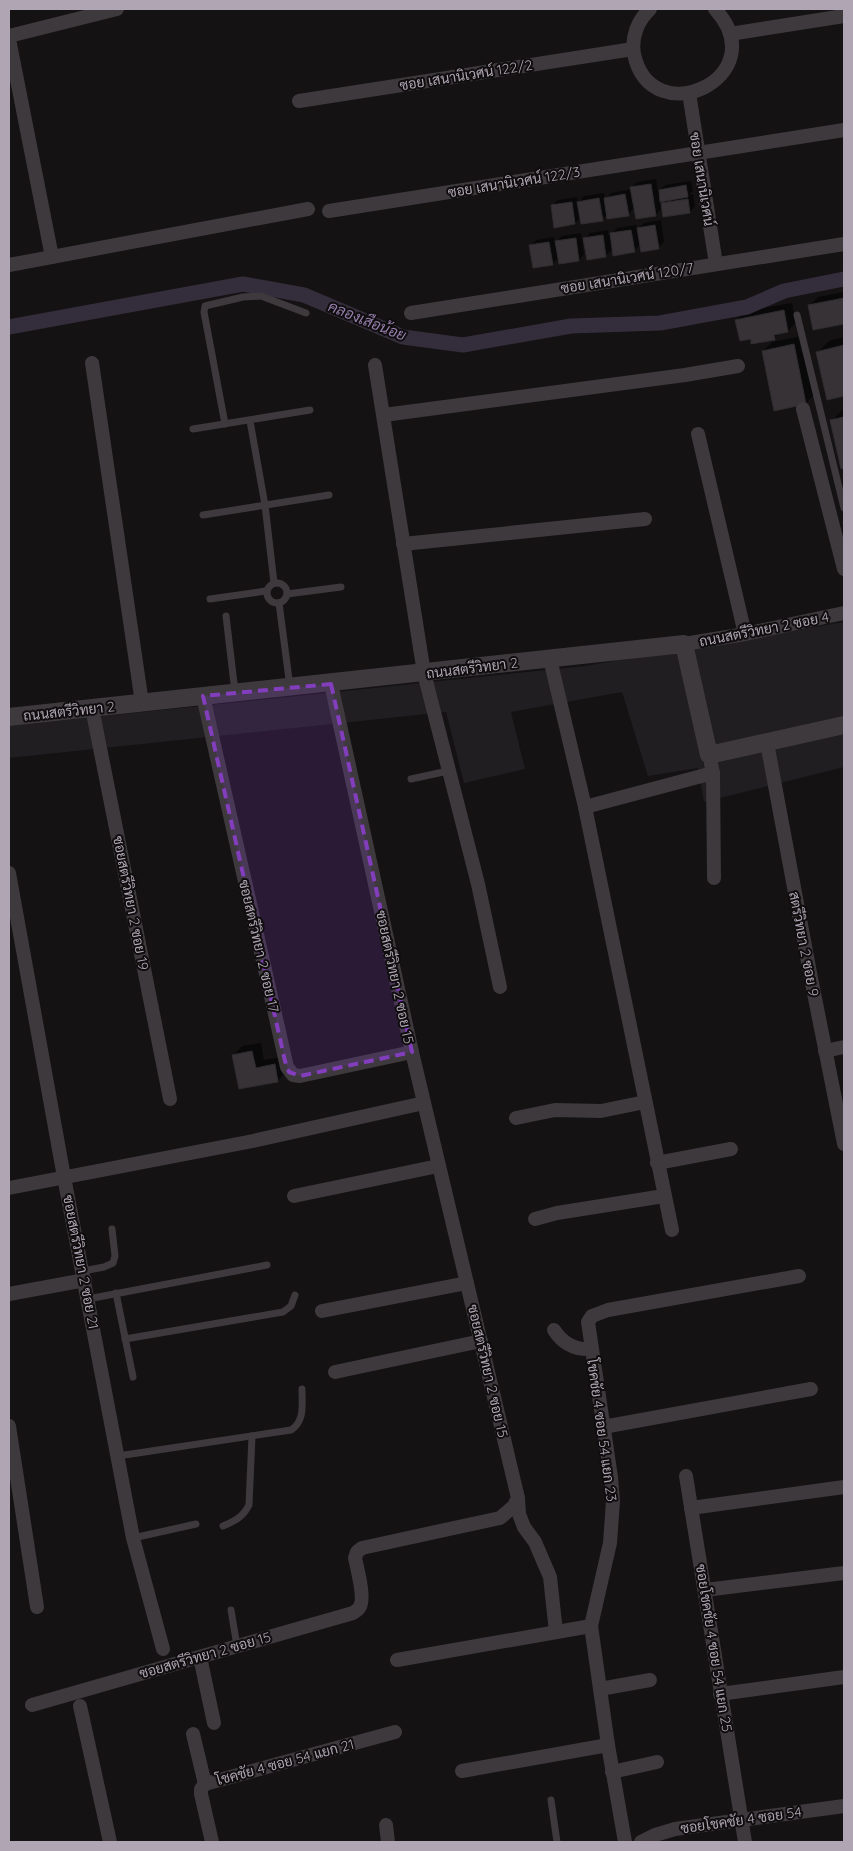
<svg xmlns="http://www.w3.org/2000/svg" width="853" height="1851" font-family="Quicksand,Sarabun,sans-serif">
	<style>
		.built { fill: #201e20 }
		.shadow { fill: #0007; fill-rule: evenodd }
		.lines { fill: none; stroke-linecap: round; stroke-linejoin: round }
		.canal { stroke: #342d3b; stroke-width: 15 }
		.building { fill: #363235; stroke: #2f2c2f }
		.service { stroke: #3d393d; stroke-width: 7 }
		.minor { stroke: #3d393d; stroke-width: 14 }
		.tertiary { stroke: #3d393d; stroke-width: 18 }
		.marked { fill: #833ebd; fill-opacity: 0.2; stroke: #833ebd; stroke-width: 4; stroke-dasharray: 10 6; stroke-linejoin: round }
		.labels { text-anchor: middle; stroke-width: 4; stroke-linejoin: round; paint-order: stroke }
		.street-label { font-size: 14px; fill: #afa5b3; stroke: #0f0d0e }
		.water-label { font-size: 15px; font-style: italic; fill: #967eac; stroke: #0f0d0e }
	</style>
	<rect width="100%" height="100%" fill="#141213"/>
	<polygon class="built" points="844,622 844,767 704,802 698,768 648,776 622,692 511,712 525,769 464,783 446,712 9,758 9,726 585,666"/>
	<g class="shadow">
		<path d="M 656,179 L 658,192 L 665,185 L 691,181 L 693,191 L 688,195 L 693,194 L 695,206 L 690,212 L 663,207 L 656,215 L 635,207 L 628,214 L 608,214 L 602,219 L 581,217 L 575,223 L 552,206 L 558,200 L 577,197 L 578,203 L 584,196 L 604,193 L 605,199 L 611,193 L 632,189 L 632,187 L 637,182 ZM 667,199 L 661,206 L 660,200 Z"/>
		<polygon points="661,220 664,242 658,248 641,244 634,251 613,248 606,255 588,258 585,239 590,233 608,230 609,236 617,228 636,225 637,230 644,223"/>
		<polygon points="581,233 584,254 579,260 559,257 552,264 531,246 536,240 554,237 555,243 562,236"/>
		<polygon points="844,292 844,322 814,329 809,306 818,297"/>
		<polygon points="792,303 796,322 788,331 780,333 774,338 752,338 737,320 745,311"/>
		<polygon points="802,336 814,395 806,403 763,351 772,342"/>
		<polygon points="844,337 844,395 828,399 818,352 829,341"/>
		<polygon points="843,409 844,467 842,467 832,421"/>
		<polygon points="261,1043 264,1060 283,1057 286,1072 278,1080 240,1088 234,1055 242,1046"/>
	</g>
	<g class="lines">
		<polyline class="canal" points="9,327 243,284 304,295 403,337 463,345 571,326 660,323 747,307 784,291 844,279"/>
	</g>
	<g class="building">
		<polygon points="651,184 656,216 636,219 630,187"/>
		<polygon points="686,185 688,197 660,202 659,190"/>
		<polygon points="625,194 629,216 607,219 604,198"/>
		<polygon points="599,198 603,221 581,224 577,202"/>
		<polygon points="688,199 690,213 663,217 661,203"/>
		<polygon points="572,202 575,224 554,228 551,205"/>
		<polygon points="655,225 659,249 641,252 637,228"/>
		<polygon points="631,230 635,252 613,256 610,233"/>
		<polygon points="603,235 606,257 587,260 583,238"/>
		<polygon points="576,238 579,261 559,264 555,241"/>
		<polygon points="549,242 553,265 533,268 529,245"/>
		<polygon points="844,298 844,324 813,330 808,305"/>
		<polygon points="784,310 788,332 774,335 775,340 751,344 751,339 740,341 735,320"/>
		<polygon points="794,344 806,404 774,411 762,351"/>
		<polygon points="844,345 844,396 827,400 816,352"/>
		<polygon points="844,417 844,468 841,469 830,420"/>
		<polygon points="252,1051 256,1068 275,1064 278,1082 239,1089 232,1055"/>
	</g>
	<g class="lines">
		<g class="service">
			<polyline points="797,315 844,508"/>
			<polyline points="250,421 265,505 274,583"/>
			<polyline points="225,424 204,312 205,306 243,297 261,296 306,313"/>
			<polyline points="193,429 310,410"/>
			<polyline points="203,515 329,495"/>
			<circle cx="277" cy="593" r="10"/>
			<polyline points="287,594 341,587"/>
			<polyline points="210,599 266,591"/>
			<polyline points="279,603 290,687"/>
			<polyline points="226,616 235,692"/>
			<polyline points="411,779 448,771"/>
			<polyline points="83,1271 104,1267 113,1263 115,1256 112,1229"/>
			<polyline points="116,1293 133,1377"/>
			<polyline points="88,1299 267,1265"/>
			<polyline points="125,1339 283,1312 291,1306 295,1295"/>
			<path d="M 118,1456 L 291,1430 C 305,1421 302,1405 302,1389"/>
			<path d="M 223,1526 C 235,1521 243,1517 249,1505 L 252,1436"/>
			<polyline points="133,1538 196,1524"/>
			<polyline points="231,1610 237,1646"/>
			<polyline points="551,1800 557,1842"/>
		</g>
		<g class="minor">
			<path d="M 650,9 C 638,20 631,37 634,54 C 651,135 777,77 715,9"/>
			<polyline points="730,34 844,16"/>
			<polyline points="9,36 117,9"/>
			<polyline points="9,39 52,257"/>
			<polyline points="689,93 716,264"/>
			<polyline points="299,101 633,49"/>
			<polyline points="329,211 844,130"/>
			<polyline points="9,265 308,209"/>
			<polyline points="411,313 844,244"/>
			<polyline points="92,363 142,703"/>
			<polyline points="375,365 424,673 478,884 500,987"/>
			<polyline points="803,409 844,569"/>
			<polyline points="384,415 685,375 738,366"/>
			<polyline points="698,434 745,634"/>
			<polyline points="403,544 645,519"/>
			<polyline points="684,644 745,634 844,613"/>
			<polyline points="550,659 585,807 672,1230"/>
			<polyline points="203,696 287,1067 293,1075 300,1076 412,1052"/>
			<polyline points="92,708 170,1099"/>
			<polyline points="767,743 811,978 844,1144"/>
			<polyline points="711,764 713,773 714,878"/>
			<polyline points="585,807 713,773"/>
			<polyline points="9,873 64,1177 133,1538 163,1649"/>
			<polyline points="825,1051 844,1047"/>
			<polyline points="516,1118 555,1110 601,1111 645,1102"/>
			<polyline points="657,1163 731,1149"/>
			<polyline points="9,1188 253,1141 424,1103"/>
			<polyline points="294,1196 438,1166"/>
			<polyline points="535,1219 557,1213 664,1196"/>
			<polyline points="9,1294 85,1280"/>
			<polyline points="322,1311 467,1283"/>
			<path d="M 554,1330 C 563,1344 575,1350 591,1349"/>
			<polyline points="335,1372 481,1341"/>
			<polyline points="9,1426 37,1607"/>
			<polyline points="603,1427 811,1389"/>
			<polyline points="686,1476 745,1842"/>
			<polyline points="518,1498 519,1514 524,1527 535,1542 550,1577 556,1632"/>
			<polyline points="691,1508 844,1487"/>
			<polyline points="705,1590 844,1573"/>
			<polyline points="200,1657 214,1723"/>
			<polyline points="397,1660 591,1626"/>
			<polyline points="600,1689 650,1680"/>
			<polyline points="720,1694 844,1677"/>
			<path d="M 32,1705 L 353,1613 C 354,1612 358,1610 359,1608 C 366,1600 357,1568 355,1558 L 357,1552 L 362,1548 L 500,1518 L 514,1506 L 518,1498 L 412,1052 L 331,684"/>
			<polyline points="80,1706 110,1842"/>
			<polyline points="193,1734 205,1784"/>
			<polyline points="462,1771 608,1745"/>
			<polyline points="612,1772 657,1762"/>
			<polyline points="386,1825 388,1842"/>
			<polyline points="212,1842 201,1794 201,1789 205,1784 395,1732"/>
			<polyline points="625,1842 608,1745 591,1626 610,1543 613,1501 611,1477 588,1322 592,1316 608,1310 799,1276"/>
			<polyline points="641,1842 655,1835 675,1829 844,1806"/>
		</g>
		<polyline class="tertiary" points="9,717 684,644 709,755 844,725"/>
	</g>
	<path class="marked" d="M 331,684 L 412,1052 L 300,1076 L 289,1072 L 285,1061 L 203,696 Z"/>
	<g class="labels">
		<g class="street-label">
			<text transform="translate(466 75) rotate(-9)" y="5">ซอย เสนานิเวศน์ 122/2</text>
			<text transform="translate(702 179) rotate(81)" y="5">ซอย เสนานิเวศน์</text>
			<text transform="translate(514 182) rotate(-9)" y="5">ซอย เสนานิเวศน์ 122/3</text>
			<text transform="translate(627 278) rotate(-9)" y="5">ซอย เสนานิเวศน์ 120/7</text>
			<text transform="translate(764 629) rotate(-11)" y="5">ถนนสตรีวิทยา 2 ซอย 4</text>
			<text transform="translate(472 668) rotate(-7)" y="5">ถนนสตรีวิทยา 2</text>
			<text transform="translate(69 711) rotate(-6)" y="5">ถนนสตรีวิทยา 2</text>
			<text transform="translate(131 903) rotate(79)" y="5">ซอยสตรีวิทยา 2 ซอย 19</text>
			<text transform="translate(804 944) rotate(79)" y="5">สตรีวิทยา 2 ซอย 9</text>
			<text transform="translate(259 946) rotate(77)" y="5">ซอยสตรีวิทยา 2 ซอย 17</text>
			<text transform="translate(395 977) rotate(78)" y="5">ซอยสตรีวิทยา 2 ซอย 15</text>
			<text transform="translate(81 1262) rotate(79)" y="5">ซอยสตรีวิทยา 2 ซอย 21</text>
			<text transform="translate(488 1371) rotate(77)" y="5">ซอยสตรีวิทยา 2 ซอย 15</text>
			<text transform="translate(602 1430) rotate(82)" y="5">โชคชัย 4 ซอย 54 แยก 23</text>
			<text transform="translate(714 1648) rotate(81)" y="5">ซอยโชคชัย 4 ซอย 54 แยก 25</text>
			<text transform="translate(205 1655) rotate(-16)" y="5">ซอยสตรีวิทยา 2 ซอย 15</text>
			<text transform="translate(285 1762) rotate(-15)" y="5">โชคชัย 4 ซอย 54 แยก 21</text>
			<text transform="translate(741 1820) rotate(-8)" y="5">ซอยโชคชัย 4 ซอย 54</text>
		</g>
		<g class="water-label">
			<text transform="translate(367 321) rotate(22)" y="5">คลองเสือน้อย</text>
		</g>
	</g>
	<rect width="853" height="1851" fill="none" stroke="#afa5b3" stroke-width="20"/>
</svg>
